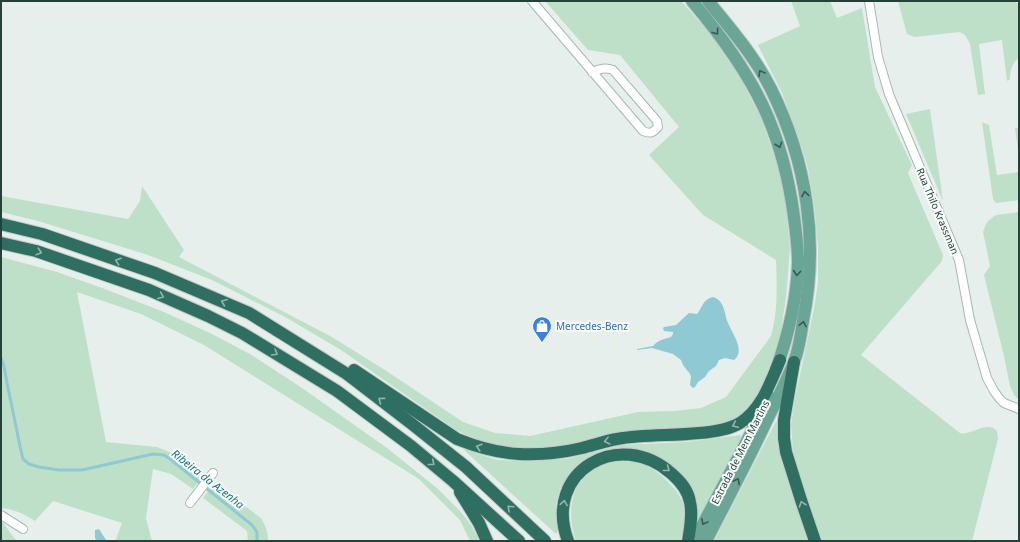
<svg xmlns="http://www.w3.org/2000/svg" width="1020" height="542" font-family="'Noto Sans',sans-serif">
	<style>
		.green { fill: #bfe0c8 }
		.water { fill: #8ec9d4 }
		.lines { fill: none; stroke-linecap: round; stroke-linejoin: round }
		.stream { stroke: #8ec9d4; stroke-width: 3 }
		.street-casing { stroke: #a8b8b2; stroke-width: 10 }
		.primary-casing { stroke: #c2cac8; stroke-width: 14 }
		.highway-casing { stroke: #c2cac8; stroke-width: 14 }
		.street { stroke: #fff; stroke-width: 8 }
		.primary { stroke: #6aa596; stroke-width: 12 }
		.highway { stroke: #2f6f62; stroke-width: 12 }
		.oneway { stroke: #365b51 }
		.oneway2 { stroke: #93b5ae }
		.labels { text-anchor: middle; stroke-width: 4; stroke-linejoin: round; paint-order: stroke }
		.street-label { font-size: 10px; fill: #24423a; stroke: #f7fbf9 }
		.shop-label { font-size: 10px; fill: #366cbe; stroke: #f7fbf9; text-anchor: start }
		.water-label { font-size: 11px; font-style: italic; fill: #1c6f80; stroke: #f7fbf9 }
	</style>
	<rect width="100%" height="100%" fill="#e6efeb"/>
	<g class="green">
		<path d="M 545,1 L 681,1 L 708,31 L 740,77 L 761,118 L 777,163 L 784,188 L 787,216 L 790,248 L 786,298 L 780,336 L 769,374 L 752,405 L 743,415 L 729,424 L 552,448 L 511,449 L 495,446 L 474,438 L 456,430 L 341,350 L 287,318 L 212,280 L 148,255 L 38,221 L 1,212 L 1,196 L 128,219 L 140,201 L 142,186 L 184,250 L 179,257 L 330,336 L 385,370 L 463,422 L 495,433 L 530,436 L 638,412 L 675,411 L 701,408 L 726,397 L 771,336 C 778,312 777,285 776,260 L 703,215 L 649,155 L 679,127 L 620,55 L 588,50 Z"/>
		<path d="M 791,1 L 830,1 L 837,18 L 862,8 L 875,87 L 912,165 L 908,173 L 943,255 L 942,261 L 861,355 L 960,433 C 972,436 986,420 997,431 L 998,439 L 972,541 L 822,541 L 801,481 L 793,451 L 791,425 L 795,398 L 814,309 L 818,282 L 818,247 L 814,203 L 808,169 L 801,145 L 782,93 L 758,45 L 800,26 Z"/>
		<path d="M 898,1 L 1013,1 L 1019,4 L 1019,57 C 1012,64 1010,70 1010,79 L 1007,81 L 1002,40 L 979,44 L 985,94 L 978,95 L 970,44 L 965,35 L 960,32 L 914,37 L 907,34 Z"/>
		<polygon points="930,109 943,201 906,114"/>
		<polygon points="982,122 989,125 997,175 1019,172 1019,200 996,203 993,199"/>
		<polygon points="1015,128 1019,128 1019,157"/>
		<polygon points="1019,212 1019,400 1014,395 1010,386 1004,356 984,275 990,266 983,232 986,224 988,221 996,215"/>
		<path d="M 1,257 L 57,272 L 105,289 L 164,312 L 212,334 L 250,354 L 302,388 L 387,448 L 438,489 L 461,512 L 471,525 L 480,541 L 470,541 L 460,520 L 419,479 L 204,345 L 141,314 L 77,292 L 106,442 L 157,447 L 172,453 L 204,475 L 193,489 L 171,474 L 153,469 L 146,518 L 152,541 L 115,541 L 122,523 L 53,501 L 35,521 C 24,514 14,509 1,508 Z"/>
		<polygon points="779,419 810,541 714,541 775,423"/>
		<polygon points="741,435 743,438 699,520 695,496 673,468 655,455 636,449 627,448 600,453 590,457 579,464 570,474 560,489 556,505 558,531 556,534 464,450 466,449 481,455 498,460 523,461 566,459 621,445 686,442"/>
		<path d="M 615,462 C 625,462 634,461 643,464 C 650,466 658,473 664,478 C 686,498 690,513 680,541 L 576,541 C 567,516 569,487 592,470 C 598,466 607,464 615,462 Z"/>
		<path d="M 214,483 L 261,518 C 266,526 268,532 268,541 L 248,541 L 247,531 L 203,498 Z"/>
		<path d="M 1,520 C 7,527 11,535 17,541 L 1,541 Z"/>
	</g>
	<g class="water">
		<path d="M 713,297 C 725,301 724,313 728,323 C 732,333 746,351 734,360 L 725,358 L 719,360 L 716,366 L 709,371 L 705,377 L 698,382 L 695,387 L 693,388 L 690,385 L 691,377 L 690,374 L 683,365 L 681,360 L 673,354 L 652,348 L 637,350 L 637,349 L 653,346 L 656,343 L 661,340 L 671,337 L 673,334 L 673,332 L 664,331 L 663,328 L 664,327 L 676,325 L 689,313 L 697,314 C 703,307 702,300 713,297 Z"/>
		<polygon points="99,529 106,540 106,541 97,541 95,538 95,530"/>
	</g>
	<g class="lines">
		<polyline class="stream" points="1,358 4,366 7,383 21,451 23,459 29,464 39,467 59,470 82,470 153,454 164,455 170,459 252,525 257,532 257,541"/>
		<g class="street-casing">
			<g id="street">
				<path d="M 532,1 L 643,131 C 650,134 653,133 658,127 L 657,121 L 613,70 C 605,67 600,69 592,72"/>
				<polyline points="869,1 878,57 889,94 959,260 970,320 987,378 994,391 999,398 1004,403 1019,409"/>
				<polyline points="190,503 213,473"/>
				<polyline points="1,515 23,529"/>
			</g>
		</g>
		<g class="primary-casing">
			<g id="primary">
				<path d="M 692,1 C 718,32 746,70 763,106 C 780,142 789,179 794,217 C 796,232 798,248 798,263 C 797,299 788,336 776,370"/>
				<polyline points="694,541 747,441 765,403 768,395"/>
				<path d="M 706,541 C 726,502 747,462 766,422 C 775,403 786,383 794,362 C 799,349 801,335 803,321 C 819,242 807,162 771,89 C 755,57 731,29 708,1"/>
			</g>
		</g>
		<g class="highway-casing">
			<g id="highway">
				<polyline points="1,224 42,234 155,273 249,313 347,374 412,424 466,467 545,541"/>
				<polyline points="1,243 36,251 149,290 208,316 242,333 337,391 411,446 453,481 519,541"/>
				<polyline points="794,362 784,420 784,438 786,452 801,500 815,541"/>
				<path d="M 354,370 L 457,439 C 477,447 497,453 519,454 C 540,455 561,453 582,448 C 594,445 605,441 617,439 C 644,434 672,436 699,433 C 713,432 728,430 740,423 C 762,409 770,383 780,360"/>
				<polyline points="460,492 479,523 487,541"/>
				<path d="M 568,541 C 542,471 620,427 672,474 C 681,482 688,490 690,502 C 693,515 690,528 688,541"/>
			</g>
		</g>
		<use href="#street" class="street"/>
		<use href="#primary" class="primary"/>
		<use href="#highway" class="highway"/>
	</g>
	<defs><path id="oneway-chevron" d="M-2-3.5L2.5 0L-2 3.5" fill="none" stroke-width="1.6" stroke-linecap="round" stroke-linejoin="round"/></defs>
	<g class="oneway">
		<use href="#oneway-chevron" transform="translate(716 32) rotate(54)"/>
		<use href="#oneway-chevron" transform="translate(761 73) rotate(-121)"/>
		<use href="#oneway-chevron" transform="translate(779 145) rotate(71)"/>
		<use href="#oneway-chevron" transform="translate(805 194) rotate(-99)"/>
		<use href="#oneway-chevron" transform="translate(797 273) rotate(95)"/>
		<use href="#oneway-chevron" transform="translate(803 324) rotate(-79)"/>
		<use href="#oneway-chevron" transform="translate(737 481) rotate(-63)"/>
		<use href="#oneway-chevron" transform="translate(704 522) rotate(118)"/>
	</g>
	<g class="oneway2">
		<use href="#oneway-chevron" transform="translate(39 252) rotate(18)"/>
		<use href="#oneway-chevron" transform="translate(118 261) rotate(-161)"/>
		<use href="#oneway-chevron" transform="translate(161 296) rotate(23)"/>
		<use href="#oneway-chevron" transform="translate(224 302) rotate(-157)"/>
		<use href="#oneway-chevron" transform="translate(275 353) rotate(31)"/>
		<use href="#oneway-chevron" transform="translate(381 400) rotate(-143)"/>
		<use href="#oneway-chevron" transform="translate(735 425) rotate(155)"/>
		<use href="#oneway-chevron" transform="translate(607 441) rotate(166)"/>
		<use href="#oneway-chevron" transform="translate(479 447) rotate(-163)"/>
		<use href="#oneway-chevron" transform="translate(432 463) rotate(39)"/>
		<use href="#oneway-chevron" transform="translate(667 469) rotate(38)"/>
		<use href="#oneway-chevron" transform="translate(564 503) rotate(-80)"/>
		<use href="#oneway-chevron" transform="translate(802 504) rotate(-109)"/>
		<use href="#oneway-chevron" transform="translate(510 508) rotate(-137)"/>
	</g>
	<defs>
		<g id="shop-pin" transform="scale(1)"><path d="M0 17L-7.5 6A9.5 9.5 0 1 1 7.5 6Z" fill="#3f7fe0" stroke="#f7fbf9"/><path d="M-5-2.5h2.3a2.7 3.5 0 0 1 5.4 0H5L5.5 6h-11ZM-1.5-2.5h3a1.5 2.3 0 0 0-3 0Z" fill="#fff"/></g>
	</defs>
	<g fill-rule="evenodd">
		<use href="#shop-pin" x="542" y="326"/>
	</g>
	<g class="labels">
		<g class="street-label">
			<text transform="translate(938 211) rotate(67)" y="4">Rua Thilo Krassman</text>
			<text transform="translate(740 452) rotate(-63)" y="4">Estrada de Mem Martins</text>
		</g>
		<g class="shop-label">
			<text x="556" y="330">Mercedes-Benz</text>
		</g>
		<g class="water-label">
			<text transform="translate(208 479) rotate(38)" y="4">Ribeira da Azenha</text>
		</g>
	</g>
	<rect width="1020" height="542" fill="none" stroke="#24423a" stroke-width="4"/>
</svg>
